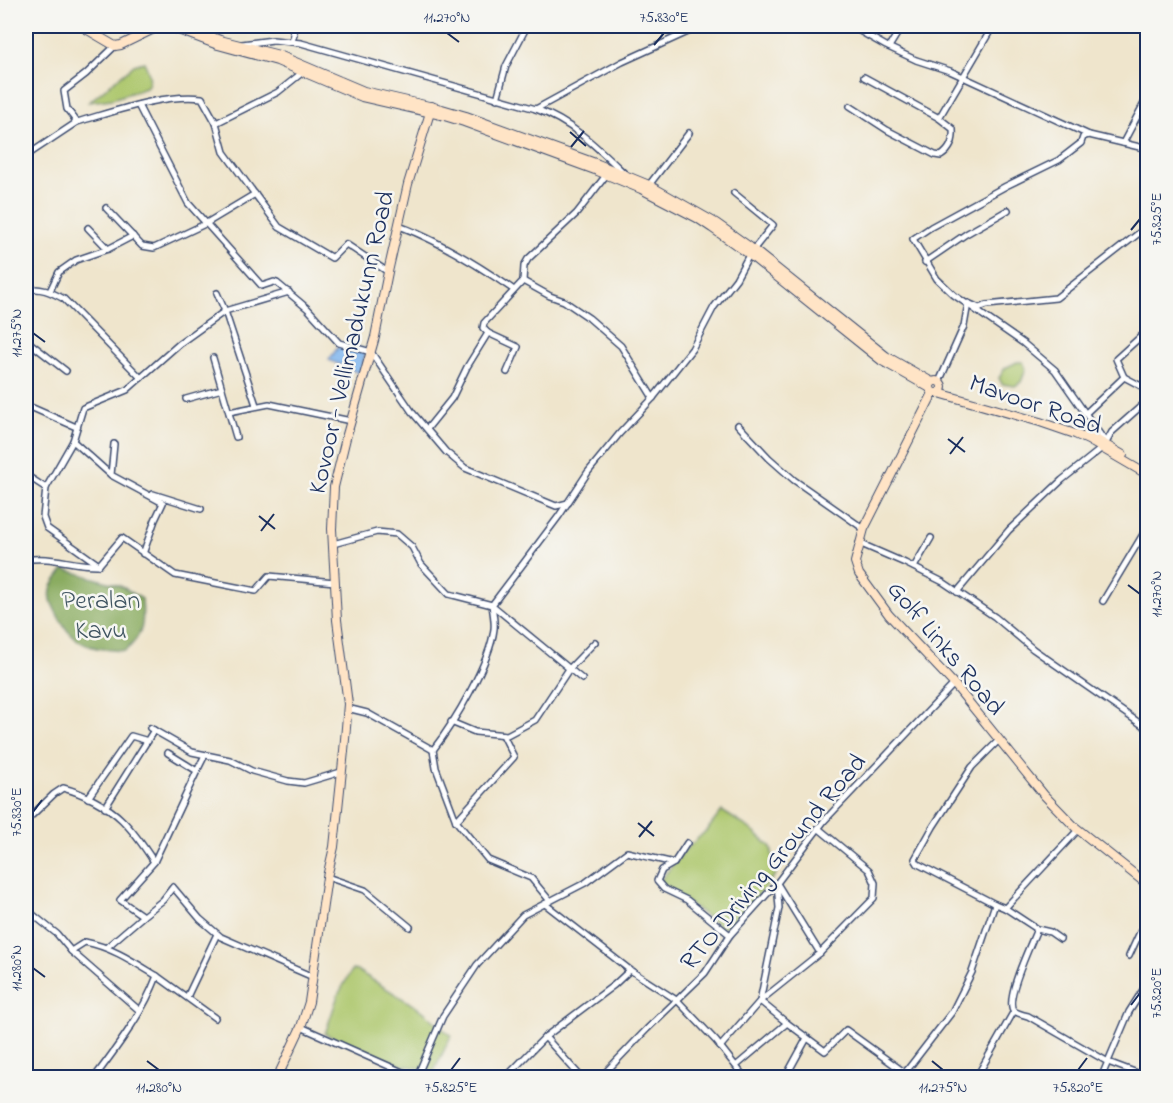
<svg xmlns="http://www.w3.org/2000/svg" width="1173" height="1103" font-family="'Indie Flower',sans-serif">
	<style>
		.green { fill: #adc76d; stroke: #647b66; stroke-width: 1.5 }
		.forest { fill: #8aac60; stroke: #526e5f; stroke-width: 1.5 }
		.water { fill: #7fb5ee; stroke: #4d72a6; stroke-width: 1.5 }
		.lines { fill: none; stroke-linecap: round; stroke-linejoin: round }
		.street-casing { stroke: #3b4a6e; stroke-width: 8 }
		.secondary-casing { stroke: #3b4a6e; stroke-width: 10 }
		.street { stroke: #fff; stroke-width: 5 }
		.secondary { stroke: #ffe4c6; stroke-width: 8 }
		.ticks { fill: none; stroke: #1b2f5e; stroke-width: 2 }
		.labels { text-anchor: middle; stroke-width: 5; stroke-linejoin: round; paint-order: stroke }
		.street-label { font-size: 26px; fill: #1b2f5e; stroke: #f6f6f2 }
		.park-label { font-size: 26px; fill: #405562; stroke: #f6f6f2 }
		.neatline { fill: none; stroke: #1b2f5e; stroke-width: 2 }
		.ticks-label { font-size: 15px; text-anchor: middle; fill: #1b2f5e }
	</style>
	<rect width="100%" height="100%" fill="#f6f6f2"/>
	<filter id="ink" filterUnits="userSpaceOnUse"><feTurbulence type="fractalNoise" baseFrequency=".0167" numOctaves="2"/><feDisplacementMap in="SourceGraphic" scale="12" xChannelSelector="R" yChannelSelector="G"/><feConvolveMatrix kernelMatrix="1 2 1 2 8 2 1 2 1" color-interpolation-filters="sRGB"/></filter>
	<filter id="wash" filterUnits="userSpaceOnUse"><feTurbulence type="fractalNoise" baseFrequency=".008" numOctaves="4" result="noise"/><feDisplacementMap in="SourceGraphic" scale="24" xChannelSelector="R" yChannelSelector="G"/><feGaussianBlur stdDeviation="1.35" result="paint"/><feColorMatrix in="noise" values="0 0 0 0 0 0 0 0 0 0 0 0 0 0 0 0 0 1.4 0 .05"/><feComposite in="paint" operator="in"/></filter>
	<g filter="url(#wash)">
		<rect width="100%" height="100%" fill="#efe5cc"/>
		<g class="green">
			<path d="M 144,62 C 148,71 153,79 146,88 L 112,99 L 89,102 L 134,65 Z"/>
			<polygon points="1017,362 1023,362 1026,369 1021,382 1015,386 1002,384 999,378 1005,368"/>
			<polygon points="722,811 749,828 771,847 776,874 756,898 724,929 659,882 683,852 708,829"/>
			<polygon points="352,970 358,971 423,1011 451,1036 433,1073 418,1068 401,1065 325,1034 338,995"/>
		</g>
		<path class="forest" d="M 64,569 L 121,586 L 142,599 C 144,623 144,635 125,651 C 90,649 72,646 56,612 C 52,604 49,598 51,589 C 53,582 60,575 64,569 Z"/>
		<polygon class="water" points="341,343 366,349 361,374 329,360"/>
	</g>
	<g filter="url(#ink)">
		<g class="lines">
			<g class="street-casing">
				<g id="street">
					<polyline points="291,26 294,34 292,42"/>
					<polyline points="851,26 886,46 916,60 950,71 1089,135 1148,149"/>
					<path d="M 242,44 L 273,40 L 301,43 L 536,109 C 572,122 597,147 624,173"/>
					<path d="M 115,46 L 86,74 L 64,91 L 67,109 L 77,122 C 113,112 165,93 202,98 L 216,123"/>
					<polyline points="889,47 902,26 913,31 916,26"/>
					<polyline points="303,72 278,92 216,123 224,152 279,227 332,258 346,244 388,272"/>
					<polyline points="864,77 939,118"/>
					<polyline points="497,99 506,66 527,26"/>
					<polyline points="138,105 188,203 262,286 274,282 277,283 308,309 339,343 371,352 412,412 446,452 465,468 556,506 568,503"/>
					<path d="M 850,106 L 887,130 L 935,155 L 941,156 C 950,150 954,140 953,129 L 939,118 L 993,26"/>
					<polyline points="536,109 622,62 701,26"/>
					<polyline points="1089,135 1083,137 1081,143 1059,160 1006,186 931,227 913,239 937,279 954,295 1023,343 1055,370 1106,443 1112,432 1148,400"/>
					<polyline points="1123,143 1148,96"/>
					<polyline points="26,156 77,122"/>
					<polyline points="649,185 689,133"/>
					<polyline points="734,193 773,225 753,250"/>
					<polyline points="106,208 142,246 154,248 205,224 255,194"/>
					<path d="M 399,226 C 440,241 478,265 514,290"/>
					<polyline points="88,228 108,249"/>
					<polyline points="925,262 966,234 1008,210"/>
					<polyline points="523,281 550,296 564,301 589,318 621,346 653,398"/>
					<path d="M 26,291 C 38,285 53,293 64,299 L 141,378"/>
					<polyline points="50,291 59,272 76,260 108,249 133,236"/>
					<polyline points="217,293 225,311 256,405"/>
					<polyline points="26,340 66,371"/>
					<polyline points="213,358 236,437"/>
					<polyline points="507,372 518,347 488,333 483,328 484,323 523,281 524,266 528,259 577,213 607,174"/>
					<polyline points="1124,377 1141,386 1148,380"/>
					<polyline points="939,382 964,326 968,303 979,308 987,305 1056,298 1148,226"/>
					<polyline points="186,399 222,389"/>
					<polyline points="26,405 76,427"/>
					<polyline points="229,412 269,404 351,421"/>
					<polyline points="1086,413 1124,377 1116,359 1148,330"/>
					<polyline points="738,425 769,458 794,480 864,529"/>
					<polyline points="427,429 452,398 467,367 488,333"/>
					<polyline points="73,441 111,475"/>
					<polyline points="114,444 111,475 163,503 155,520 143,554"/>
					<polyline points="26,475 46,488"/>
					<polyline points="153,494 201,509"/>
					<polyline points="859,543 905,563 943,582 995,617 1033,649 1148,729"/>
					<path d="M 333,544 L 377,532 L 397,534 L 412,547 L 421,564 L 449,594 L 492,605 C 493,613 495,622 494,629 C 490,663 454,723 433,750 L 436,768 L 456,821 L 488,860 L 531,878 L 550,901"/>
					<path d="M 26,560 C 50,555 74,566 99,565 L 122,538 L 175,575 L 256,591 L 269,576 L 335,582"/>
					<polyline points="99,565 47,528 43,517 46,488 73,441 83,408 127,390 179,344 225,311 289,292"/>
					<polyline points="914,567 931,538"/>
					<polyline points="957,592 1009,530 1062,480 1102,448"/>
					<polyline points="1103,601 1148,526"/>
					<polyline points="582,679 492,605 559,516 588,472 620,433 653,398 692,349 714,307 736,279 749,255"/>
					<polyline points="347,708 367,713 433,750"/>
					<polyline points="451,722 475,732 507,735 535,720 569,669 595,642"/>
					<polyline points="150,728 192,752 230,760 252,771 288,781 304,783 341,772"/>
					<polyline points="168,753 197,771 205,755"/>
					<polyline points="197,771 154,862 120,900 143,916 163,900 173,887 200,919 221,937 313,977"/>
					<polyline points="88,798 131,736 148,741"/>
					<polyline points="105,808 154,730"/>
					<path d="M 26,821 L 54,794 L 63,788 C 83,793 108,806 122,820 C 134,832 145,848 154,862"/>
					<polyline points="456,821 514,757 503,735"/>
					<path d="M 1078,830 L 1005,908 L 1037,929 C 1032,942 1003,1001 1014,1011 C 1017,1013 1024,1015 1028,1016 L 1108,1062 L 1148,1077"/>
					<polyline points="687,843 674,863 662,870 657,881 664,889 687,900 730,935"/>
					<polyline points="327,877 365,890 410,927"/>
					<polyline points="778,885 820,953"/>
					<polyline points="545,904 630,970 678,1001 716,1041 742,1074 741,1078"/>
					<polyline points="995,904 918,864 915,859 933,827 972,767 999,740"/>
					<path d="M 26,909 L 57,934 L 71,951 L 85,942 C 112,947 134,962 157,976 C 143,1013 118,1046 94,1078"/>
					<polyline points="1037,929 1050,932 1060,939"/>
					<polyline points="107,947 143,916"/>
					<polyline points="71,951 140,1011"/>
					<polyline points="1129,956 1148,915"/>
					<polyline points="157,976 215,1018"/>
					<polyline points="187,997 217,934"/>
					<polyline points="787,1023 825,1051 846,1030 904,1072"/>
					<polyline points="301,1027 409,1075 433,1073 441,1078"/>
					<polyline points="545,1037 582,1078"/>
					<polyline points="720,1047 760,1001 779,908 777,883"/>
					<polyline points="736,1066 787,1023 760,1001 820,953 874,898 875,883 869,870 818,828"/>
					<polyline points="418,1074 443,1016 477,965 523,915 585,883 627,852 674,863"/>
					<polyline points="505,1078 545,1037 614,985 630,970"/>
					<polyline points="600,1078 647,1029 705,973 730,935 777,883 824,821 954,684"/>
					<polyline points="785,1078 807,1038"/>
					<polyline points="901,1078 952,1012 972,972 995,904 1005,908"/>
					<polyline points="976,1078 1014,1011"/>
					<polyline points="1101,1078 1129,1012 1148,982"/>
				</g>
			</g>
			<g class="secondary-casing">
				<g id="secondary">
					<polyline points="81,26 115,46 121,45 160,26"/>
					<polyline points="168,26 218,45 277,61 362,97 441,115 464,122 595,170 641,189 697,218 712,228 746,252 882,361 930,388"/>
					<polyline points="184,26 220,40 279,55 364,91 442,109 466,116 598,164 649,185 716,223 750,247 886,356 932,382"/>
					<circle cx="936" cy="387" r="6"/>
					<polyline points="933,393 864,529 855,562 859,574 889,615 954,684 1044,795 1075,827 1148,885"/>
					<polyline points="939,393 1040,422 1075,434 1088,440 1148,475"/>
					<polyline points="1087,434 1123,455"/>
					<polyline points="277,1078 301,1027 309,1002 327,877 334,847 344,751 348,704 337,620 332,529 334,487 346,438 375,337 388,272 408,184 432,106"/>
				</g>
			</g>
			<use href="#street" class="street"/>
			<use href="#secondary" class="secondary"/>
		</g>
	</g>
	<path class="ticks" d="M 447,33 L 459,42M 654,45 L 664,33M 570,132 L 586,146M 571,147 L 584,131M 1131,230 L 1140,219M 33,333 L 45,342M 948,439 L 965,452M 950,454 L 963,437M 259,516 L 275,529M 261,531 L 274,514M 1128,585 L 1140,594M 33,812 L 42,800M 638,823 L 654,836M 639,837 L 652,821M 33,968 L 45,977M 1131,1005 L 1140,993M 147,1061 L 159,1070M 932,1061 L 943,1070M 451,1070 L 460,1058M 1078,1070 L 1087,1058"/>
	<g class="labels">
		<g class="street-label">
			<text transform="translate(350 342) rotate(-77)" y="9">Kovoor - Vellimadukunn Road</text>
			<text transform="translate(1036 403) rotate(19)" y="9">Mavoor Road</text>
			<text transform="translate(947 647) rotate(50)" y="9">Golf Links Road</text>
			<text transform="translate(772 861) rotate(-50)" y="9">RTO Driving Ground Road</text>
		</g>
		<g class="park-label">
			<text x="101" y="608">Peralan<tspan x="101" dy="30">Kavu</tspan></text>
		</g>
	</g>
	<rect width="1173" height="1103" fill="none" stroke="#f6f6f2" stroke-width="66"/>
	<rect x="33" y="33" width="1107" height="1037" class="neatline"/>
	<g class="ticks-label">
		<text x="447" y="22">11.270°N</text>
		<text x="664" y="22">75.830°E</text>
		<text transform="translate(1156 219) rotate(-90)" y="5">75.825°E</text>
		<text transform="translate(16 333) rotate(-90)" y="5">11.275°N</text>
		<text transform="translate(1156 594) rotate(-90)" y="5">11.270°N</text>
		<text transform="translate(16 812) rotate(-90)" y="5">75.830°E</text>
		<text transform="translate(16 968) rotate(-90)" y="5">11.280°N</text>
		<text transform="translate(1156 993) rotate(-90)" y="5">75.820°E</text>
		<text x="159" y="1092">11.280°N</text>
		<text x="451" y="1092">75.825°E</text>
		<text x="943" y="1092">11.275°N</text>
		<text x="1078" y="1092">75.820°E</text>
	</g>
</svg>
